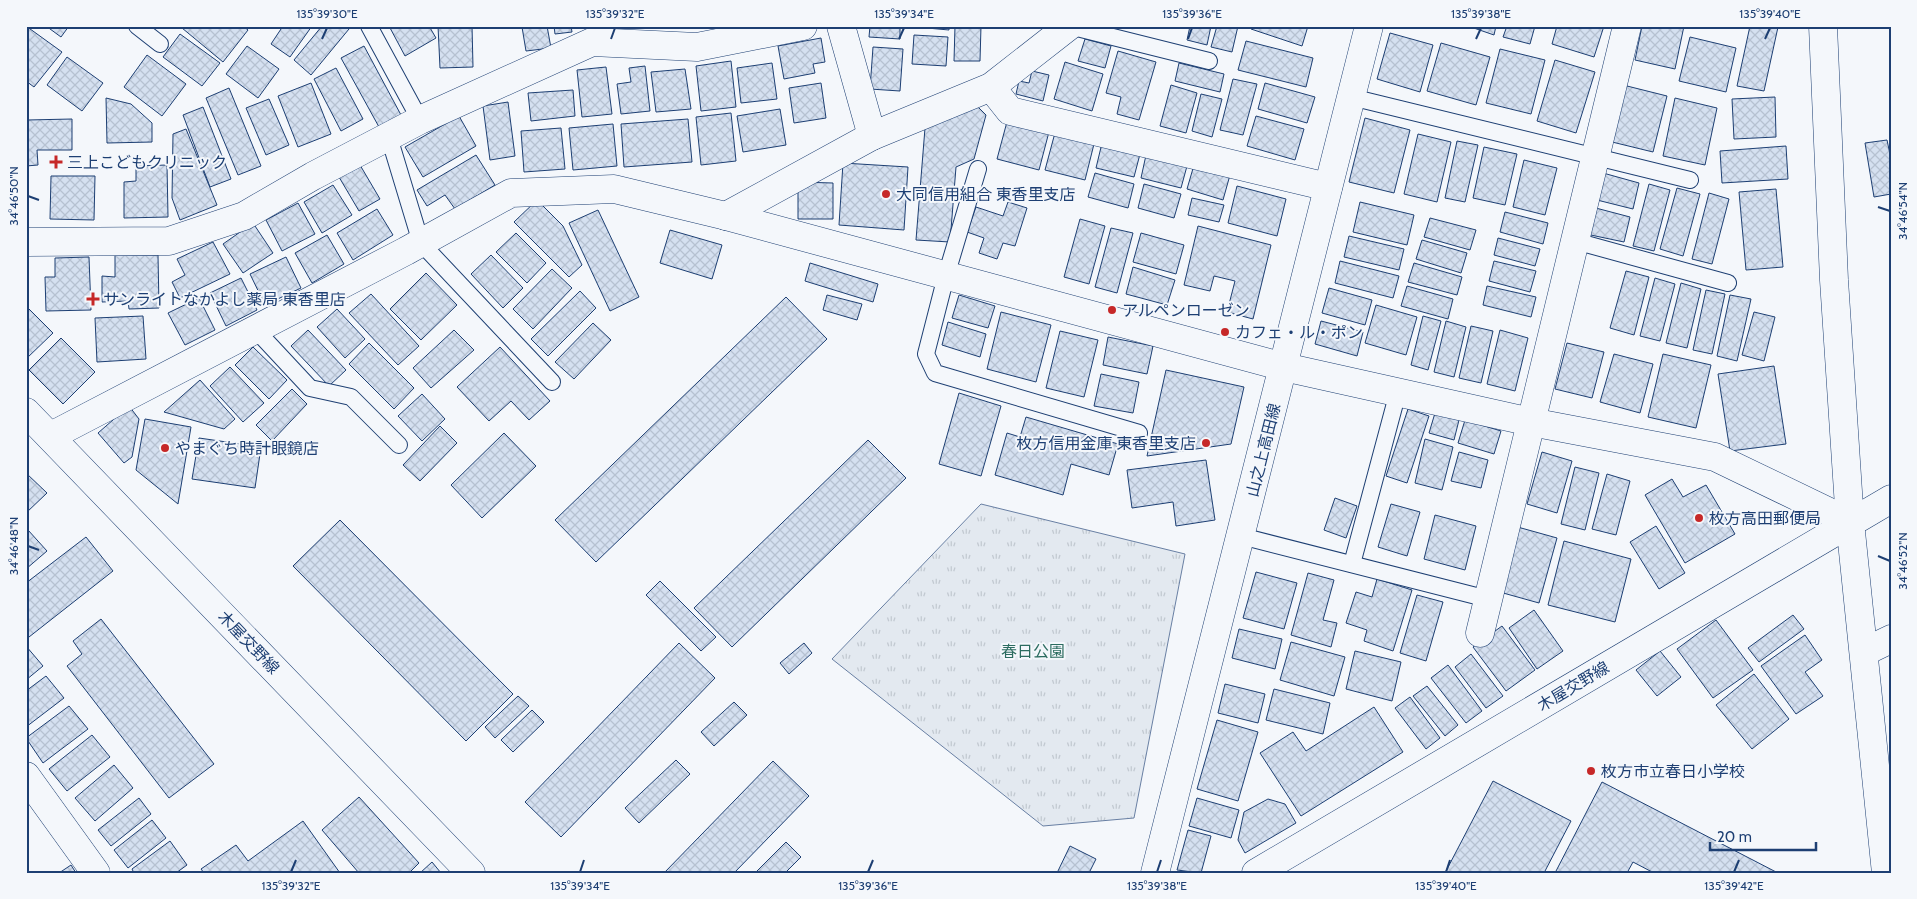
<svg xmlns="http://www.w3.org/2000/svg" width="1917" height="899" font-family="Cabin,'Noto Sans JP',sans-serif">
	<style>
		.park { fill: url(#park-tufts); stroke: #687fa3 }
		.building { fill: url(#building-cross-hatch); stroke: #1d3f73 }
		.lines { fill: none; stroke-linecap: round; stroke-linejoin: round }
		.lane-casing { stroke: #1d3f73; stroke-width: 18 }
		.street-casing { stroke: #1d3f73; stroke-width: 29 }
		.secondary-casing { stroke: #1d3f73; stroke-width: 29 }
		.lane { stroke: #f4f7fb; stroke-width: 16 }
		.street { stroke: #f4f7fb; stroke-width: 28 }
		.secondary { stroke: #f4f7fb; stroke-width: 28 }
		.ticks { fill: none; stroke: #1d3f73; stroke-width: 2 }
		.poi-dot { fill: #c62828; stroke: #f4f7fb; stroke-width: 2 }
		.labels { text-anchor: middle; stroke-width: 4; stroke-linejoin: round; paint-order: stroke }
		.poi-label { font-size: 16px; fill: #1d3f73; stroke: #f4f7fb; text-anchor: start }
		.street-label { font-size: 16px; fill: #1d3f73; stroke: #f4f7fb }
		.park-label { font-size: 16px; fill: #2c6c60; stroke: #f4f7fb }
		.neatline { fill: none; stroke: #1d3f73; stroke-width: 2 }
		.ticks-label { font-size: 12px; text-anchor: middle; fill: #1d3f73 }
	</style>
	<defs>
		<pattern id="park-tufts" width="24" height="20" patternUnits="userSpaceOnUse" patternTransform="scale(1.25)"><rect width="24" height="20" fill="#e3e9f0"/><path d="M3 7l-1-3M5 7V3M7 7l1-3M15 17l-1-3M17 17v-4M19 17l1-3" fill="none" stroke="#c2c9d1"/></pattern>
		<pattern id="building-cross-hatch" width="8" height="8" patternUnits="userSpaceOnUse" patternTransform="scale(1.25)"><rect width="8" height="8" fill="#d5e0f0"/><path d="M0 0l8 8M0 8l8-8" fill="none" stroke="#b6c1d1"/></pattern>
	</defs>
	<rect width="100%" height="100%" fill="#f4f7fb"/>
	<polygon class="park" points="981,504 1185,554 1134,818 1043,826 832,659"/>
	<g class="building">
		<polygon points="26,26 62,52 34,87 26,81"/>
		<polygon points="46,26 69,26 61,37"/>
		<polygon points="184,26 243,26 248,30 223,62 182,28"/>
		<polygon points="283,26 312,26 290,57 271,44"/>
		<polygon points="322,26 345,26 349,29 311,75 294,60"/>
		<polygon points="389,26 429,26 436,38 405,56"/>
		<polygon points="438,26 472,26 473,67 440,68"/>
		<polygon points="547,26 551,48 526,51 522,27"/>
		<polygon points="554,26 571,26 572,32 555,34"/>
		<polygon points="870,26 900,26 900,39 869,37"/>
		<polygon points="905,26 949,26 949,30"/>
		<polygon points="955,26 981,26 980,61 954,61"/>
		<polygon points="1190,26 1211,26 1207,45 1187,40"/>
		<polygon points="1217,26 1238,26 1232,52 1211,47"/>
		<polygon points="1252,26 1308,26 1302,46 1251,29"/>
		<polygon points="1468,26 1496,26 1494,35"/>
		<polygon points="1507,26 1535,26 1530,44 1503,37"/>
		<polygon points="1557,26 1604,26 1594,57 1552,44"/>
		<polygon points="1642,26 1684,26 1675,69 1635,60"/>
		<polygon points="1750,26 1778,27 1764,91 1737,86"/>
		<polygon points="1390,33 1433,45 1420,92 1377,79"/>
		<polygon points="180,34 220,63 202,86 163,57"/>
		<polygon points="914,35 948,37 946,66 912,64"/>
		<polygon points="1690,37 1736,48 1726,92 1679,81"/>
		<polygon points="821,38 825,62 813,64 815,73 784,79 778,46"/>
		<polygon points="1085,39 1111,46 1105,68 1078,61"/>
		<polygon points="1246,41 1313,58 1306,87 1238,70"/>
		<polygon points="1441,43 1490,57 1476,105 1427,91"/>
		<polygon points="247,46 279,69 258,98 226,74"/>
		<polygon points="364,46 401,115 379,127 341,58"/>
		<polygon points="873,47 903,49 900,91 870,89"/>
		<polygon points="1500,49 1545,60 1531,114 1486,103"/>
		<polygon points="1118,51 1156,62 1139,120 1117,114 1121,97 1106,93"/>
		<polygon points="147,55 186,84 162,116 124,87"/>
		<polygon points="67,57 103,83 82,111 47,85"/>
		<polygon points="1555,60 1595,72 1576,133 1537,121"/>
		<polygon points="731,61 736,107 701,111 696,66"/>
		<polygon points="1065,62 1103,74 1092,111 1054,99"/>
		<polygon points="772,63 777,99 741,103 737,68"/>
		<polygon points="1179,63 1224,74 1220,92 1175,81"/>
		<polygon points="645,66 650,111 621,114 617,84 631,82 629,68"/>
		<polygon points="606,67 612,114 582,117 577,70"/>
		<polygon points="336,68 363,119 341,131 314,79"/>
		<polygon points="685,69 691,109 656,112 651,72"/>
		<polygon points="1032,71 1049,75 1043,101 1016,94 1019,81 1029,83"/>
		<polygon points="1233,79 1257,84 1243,135 1220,130"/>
		<polygon points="311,83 331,134 298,147 278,96"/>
		<polygon points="821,83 826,118 794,123 789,88"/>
		<polygon points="1265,83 1315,97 1307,123 1258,109"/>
		<polygon points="1171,85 1197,93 1186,133 1160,126"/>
		<polygon points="1623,85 1667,96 1653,152 1608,141"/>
		<polygon points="229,88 261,166 238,175 206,98"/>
		<polygon points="573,90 575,116 531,121 528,93"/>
		<polygon points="1201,94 1222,99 1212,137 1192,131"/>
		<polygon points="1775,97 1776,137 1734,139 1732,99"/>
		<polygon points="106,98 131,104 152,123 152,142 107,143"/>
		<polygon points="1675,98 1717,108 1705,165 1663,156"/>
		<polygon points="269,99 289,145 266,155 246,108"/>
		<polygon points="508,102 515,156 490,160 483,106"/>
		<polygon points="975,104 986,115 974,159 956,167 950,242 916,240 925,128"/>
		<polygon points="203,107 231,179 210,187 183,115"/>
		<polygon points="780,109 786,145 743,152 737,116"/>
		<polygon points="731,113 736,161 701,165 696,117"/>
		<polygon points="459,116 476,146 423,177 405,147"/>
		<polygon points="1256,116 1304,129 1295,160 1247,146"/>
		<polygon points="1008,118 1050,128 1039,170 997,159"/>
		<polygon points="1365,118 1410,130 1394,193 1349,182"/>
		<polygon points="72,119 72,150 37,150 38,165 26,166 27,120"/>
		<polygon points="688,119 692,162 624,167 621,124"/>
		<polygon points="613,124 617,166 573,170 569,128"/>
		<polygon points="561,128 565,169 524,172 521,131"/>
		<polygon points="186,129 217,205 180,220 172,198 173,134"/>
		<polygon points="1056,129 1095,140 1085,180 1045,170"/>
		<polygon points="1418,134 1451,142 1437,202 1404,194"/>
		<polygon points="1887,140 1891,159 1891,194 1874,197 1865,143"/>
		<polygon points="1457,141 1478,145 1465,202 1445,198"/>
		<polygon points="1102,143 1140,154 1134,177 1096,168"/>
		<polygon points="1786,146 1788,179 1722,183 1720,151"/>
		<polygon points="1484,147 1517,154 1505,205 1473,198"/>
		<polygon points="476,155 495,185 455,209 445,195 427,206 417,190"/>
		<polygon points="1146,155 1187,166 1181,188 1141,178"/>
		<polygon points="1524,160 1557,168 1545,215 1513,207"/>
		<polygon points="843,163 908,167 904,230 839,225"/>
		<polygon points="167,165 168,217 124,218 124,182 136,181 136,166"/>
		<polygon points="360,165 380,199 359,211 339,177"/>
		<polygon points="1194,165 1230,175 1223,200 1187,189"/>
		<polygon points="1095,173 1134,184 1128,208 1088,197"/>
		<polygon points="1603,173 1639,183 1633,209 1597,200"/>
		<polygon points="51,176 95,176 94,220 50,219"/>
		<polygon points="798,182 833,183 833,219 798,219"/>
		<polygon points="1144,184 1181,194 1174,218 1138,208"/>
		<polygon points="1649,184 1670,190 1654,251 1633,246"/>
		<polygon points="333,185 352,215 322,233 304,202"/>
		<polygon points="1237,186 1286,199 1277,236 1228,223"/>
		<polygon points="1677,188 1700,194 1683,256 1660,249"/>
		<polygon points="1776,189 1783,267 1746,270 1739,192"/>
		<polygon points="1709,193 1729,199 1712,264 1692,259"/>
		<polygon points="1192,198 1224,205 1219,222 1188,215"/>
		<polygon points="537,200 563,226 582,265 569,277 514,222"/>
		<polygon points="1008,202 1027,208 1015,246 1003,243 997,259 979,253 984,238 967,232 976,207 1003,216"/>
		<polygon points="1360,202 1414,215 1407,245 1353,232"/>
		<polygon points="298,203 315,234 282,251 266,220"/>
		<polygon points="1592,207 1630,217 1624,242 1586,234"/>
		<polygon points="377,209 393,235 353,260 337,233"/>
		<polygon points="598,210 639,297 610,311 569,223"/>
		<polygon points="1505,212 1548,223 1543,244 1500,232"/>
		<polygon points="1430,218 1476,230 1470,250 1424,237"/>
		<polygon points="1080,219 1105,226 1089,284 1064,277"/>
		<polygon points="253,223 273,253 243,273 223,244"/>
		<polygon points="1198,226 1271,245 1253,319 1227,312 1235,281 1214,276 1210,291 1184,285"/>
		<polygon points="1111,228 1133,233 1117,293 1095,287"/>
		<polygon points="670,230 722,245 712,279 660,263"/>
		<polygon points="516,233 546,263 527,283 496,252"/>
		<polygon points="1141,233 1184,245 1176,274 1133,262"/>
		<polygon points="327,235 344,264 312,283 295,253"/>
		<polygon points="1349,236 1404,249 1399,270 1344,257"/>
		<polygon points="1498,238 1540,249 1535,266 1494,255"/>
		<polygon points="1422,240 1467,253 1461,273 1416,259"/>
		<polygon points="213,242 230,274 180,298 172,282 185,275 177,259"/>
		<polygon points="115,255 158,255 159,308 129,309 128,301 102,302 102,276 115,277"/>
		<polygon points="491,255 523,288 503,308 471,274"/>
		<polygon points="89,257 91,310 46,311 45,277 55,277 55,258"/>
		<polygon points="286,257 301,288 265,305 250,274"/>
		<polygon points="1340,261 1399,276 1393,298 1335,283"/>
		<polygon points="1494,261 1536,271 1530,292 1489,281"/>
		<polygon points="810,263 878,284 873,302 805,281"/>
		<polygon points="1414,263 1462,277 1457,295 1408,282"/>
		<polygon points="1133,267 1175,280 1167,305 1126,294"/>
		<polygon points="552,269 572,288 533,329 513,309"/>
		<polygon points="1626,271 1649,277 1634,335 1610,328"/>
		<polygon points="426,273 457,305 421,340 390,309"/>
		<polygon points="241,278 257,310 226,326 210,293"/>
		<polygon points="1655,278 1675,284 1660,341 1640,336"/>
		<polygon points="1681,283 1701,289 1687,348 1666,343"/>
		<polygon points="1407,286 1453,299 1448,319 1401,306"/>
		<polygon points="1487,286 1536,297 1531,317 1483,305"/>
		<polygon points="1329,288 1372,300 1365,325 1322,313"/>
		<polygon points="1706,290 1725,294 1712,354 1693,350"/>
		<polygon points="580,291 596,308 548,356 531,339"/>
		<polygon points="371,294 419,346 398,365 349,313"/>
		<polygon points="827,295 862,304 857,320 823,310"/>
		<polygon points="959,295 995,306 988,328 952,318"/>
		<polygon points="1730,295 1751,299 1737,361 1717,356"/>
		<polygon points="786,297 827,339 596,562 555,520"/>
		<polygon points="199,298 215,330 185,345 168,313"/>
		<polygon points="1376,305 1417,317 1406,355 1365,343"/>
		<polygon points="26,306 53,333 26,359"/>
		<polygon points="337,309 365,339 345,358 317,327"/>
		<polygon points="1001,312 1051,325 1036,382 987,369"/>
		<polygon points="1754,312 1775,317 1764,361 1742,355"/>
		<polygon points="143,316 146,359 97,362 95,318"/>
		<polygon points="1423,316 1441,321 1428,370 1411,365"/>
		<polygon points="1321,321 1363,332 1357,356 1315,344"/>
		<polygon points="1446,321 1466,327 1454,377 1434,372"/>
		<polygon points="948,322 986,334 980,357 942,345"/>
		<polygon points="593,323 611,340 574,379 555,362"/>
		<polygon points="1471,326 1493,331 1481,383 1459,378"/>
		<polygon points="308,330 346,370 329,386 291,346"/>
		<polygon points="454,330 474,350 431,388 413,368"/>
		<polygon points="1500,330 1528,338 1515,391 1487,384"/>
		<polygon points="1060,331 1098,340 1084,397 1046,388"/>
		<polygon points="1108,337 1153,346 1147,374 1103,365"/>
		<polygon points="61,338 95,372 63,404 29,370"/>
		<polygon points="369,343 414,388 394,409 349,364"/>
		<polygon points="1567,343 1604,352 1592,398 1555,389"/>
		<polygon points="253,347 287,380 269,399 235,365"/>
		<polygon points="500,347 550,401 529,420 511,401 489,421 457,387"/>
		<polygon points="1614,354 1653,364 1640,413 1600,402"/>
		<polygon points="1663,354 1711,365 1696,428 1648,417"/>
		<polygon points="1774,366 1786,444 1730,451 1718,374"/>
		<polygon points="230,367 264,403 243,422 210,386"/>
		<polygon points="1166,370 1244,387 1231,444 1147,456"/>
		<polygon points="1101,374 1139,382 1133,413 1094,406"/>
		<polygon points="200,380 235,419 224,429 164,412"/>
		<polygon points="292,389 307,404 272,441 256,425"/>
		<polygon points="959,393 1001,406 981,476 939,464"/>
		<polygon points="422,394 445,419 422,441 398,416"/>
		<polygon points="129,406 139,419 132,457 124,463 98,433"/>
		<polygon points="1408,409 1429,416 1407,483 1386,476"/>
		<polygon points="1435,413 1459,420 1454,440 1429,433"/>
		<polygon points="1026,417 1118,444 1109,475 1071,464 1063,495 995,475 1007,433 1020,437"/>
		<polygon points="145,419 191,427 178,504 136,470"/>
		<polygon points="1465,420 1501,431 1494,454 1458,443"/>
		<polygon points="440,426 457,443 420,481 403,465"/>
		<polygon points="504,433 536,466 482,518 451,485"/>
		<polygon points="199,438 261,447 255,488 192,479"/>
		<polygon points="1425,439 1453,447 1442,490 1415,483"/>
		<polygon points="868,440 906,478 732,647 694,608"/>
		<polygon points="1459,452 1488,460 1481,488 1451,481"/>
		<polygon points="1542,452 1572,461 1557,513 1527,504"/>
		<polygon points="1206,460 1215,520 1176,526 1173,502 1132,508 1127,470"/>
		<polygon points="1575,467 1599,473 1585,530 1561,524"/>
		<polygon points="26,473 47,493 26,513"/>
		<polygon points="1607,474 1630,481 1616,535 1592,529"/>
		<polygon points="1672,479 1683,497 1706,485 1735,534 1685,563 1645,495"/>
		<polygon points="1335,498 1357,506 1346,538 1324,530"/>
		<polygon points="1391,504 1420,512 1407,556 1378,547"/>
		<polygon points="1435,515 1476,526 1465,570 1424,559"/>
		<polygon points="340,520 513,694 466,741 293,566"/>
		<polygon points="1514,526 1557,538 1539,603 1496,591"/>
		<polygon points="1656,526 1685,573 1659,589 1630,542"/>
		<polygon points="28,530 47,551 26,569 26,532"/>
		<polygon points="86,537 113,571 29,637 26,634 26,583"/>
		<polygon points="1564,541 1631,559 1615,622 1548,605"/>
		<polygon points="1256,572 1297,583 1284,629 1243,618"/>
		<polygon points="1308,573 1334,580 1323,620 1337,623 1331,647 1291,635"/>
		<polygon points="1377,579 1412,590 1393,651 1364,641 1367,630 1346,623 1356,592 1372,597"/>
		<polygon points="660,581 716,637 701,651 646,595"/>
		<polygon points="1417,595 1443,602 1426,661 1400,653"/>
		<polygon points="1534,610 1563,651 1537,669 1509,628"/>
		<polygon points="1793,615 1804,629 1759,662 1748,648"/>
		<polygon points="101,619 214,764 169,798 67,666 82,654 73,641"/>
		<polygon points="1716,620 1753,670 1713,698 1677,649"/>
		<polygon points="1502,626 1535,670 1506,691 1473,647"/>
		<polygon points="1239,629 1282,639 1275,669 1232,658"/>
		<polygon points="1805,635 1822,660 1805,672 1823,696 1796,714 1761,666"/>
		<polygon points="1291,642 1345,657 1334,696 1280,680"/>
		<polygon points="679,643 715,678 561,837 525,802"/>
		<polygon points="804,643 812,653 789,674 780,663"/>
		<polygon points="26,646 43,666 26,680"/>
		<polygon points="1355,651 1401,662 1392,701 1346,689"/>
		<polygon points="1660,651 1681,677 1657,696 1636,670"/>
		<polygon points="1471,654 1503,696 1486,708 1455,667"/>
		<polygon points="1448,665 1482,711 1466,723 1431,678"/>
		<polygon points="1754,674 1789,719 1752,749 1716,705"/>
		<polygon points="46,676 64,698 26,727 26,691"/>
		<polygon points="1225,684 1265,694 1258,723 1218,713"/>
		<polygon points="1427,686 1458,725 1445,736 1413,696"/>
		<polygon points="1274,689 1330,703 1323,734 1266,720"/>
		<polygon points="518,696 529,706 495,738 485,727"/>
		<polygon points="1410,697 1440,738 1426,749 1395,708"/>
		<polygon points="734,702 747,715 714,746 701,732"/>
		<polygon points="69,706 88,729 43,763 26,738"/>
		<polygon points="1374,707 1403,752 1301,816 1260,753 1293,732 1306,751"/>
		<polygon points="532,710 544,722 513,752 501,740"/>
		<polygon points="1217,720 1258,732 1238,801 1197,789"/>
		<polygon points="92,735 110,757 67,791 49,769"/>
		<polygon points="676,760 690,774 639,823 625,808"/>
		<polygon points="773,761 809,796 734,873 664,873"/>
		<polygon points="114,765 133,788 95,821 75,798"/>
		<polygon points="1493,781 1571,821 1544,873 1445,873"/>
		<polygon points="1602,782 1778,873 1654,873 1633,862 1627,873 1555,873"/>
		<polygon points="359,797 419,863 409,873 359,873 322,830"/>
		<polygon points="139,798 151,814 111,846 98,830"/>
		<polygon points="1197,798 1239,810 1231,838 1189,826"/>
		<polygon points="1268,799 1285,804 1296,823 1245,853 1238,840 1244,812"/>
		<polygon points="152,820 166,838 128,868 114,850"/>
		<polygon points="303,821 340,873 204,873 201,869 236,845 248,861"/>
		<polygon points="1188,830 1211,836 1201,873 1177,870"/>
		<polygon points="170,841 187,865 176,873 134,873 132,869"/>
		<polygon points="786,842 801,857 785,873 755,873"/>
		<polygon points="1070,846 1096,859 1089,873 1057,873"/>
		<polygon points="432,862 441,873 420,873"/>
		<polygon points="71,865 76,873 59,873"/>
	</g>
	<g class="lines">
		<g class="lane-casing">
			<g id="lane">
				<polyline points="137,26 160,44"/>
				<polyline points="369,26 420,120"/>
				<polyline points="1069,26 1209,61"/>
				<polyline points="1351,97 1690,180"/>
				<polyline points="389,137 421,243 552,382"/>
				<polyline points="978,169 946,276 926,354 935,373 1139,433"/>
				<polyline points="1575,241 1728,283"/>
				<polyline points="255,329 310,388 351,397 399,445"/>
				<polyline points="1241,536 1488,599"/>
				<polyline points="1352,564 1398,392"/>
			</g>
		</g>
		<g class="street-casing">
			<g id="street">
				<polyline points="841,26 872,136 991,87 1069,26"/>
				<polyline points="991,87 1010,111 1328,187"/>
				<polyline points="726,216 872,136"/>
				<polyline points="26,242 169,241 244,216 313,176 420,120 592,42 697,47 803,26"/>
				<polyline points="51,436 406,251 511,193 614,189 726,216 1284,367 1531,422 1715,457 1850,522"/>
				<polyline points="1480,633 1627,26"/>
				<polyline points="1864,652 1891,639"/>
				<polyline points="26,776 96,873"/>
			</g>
		</g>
		<g class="secondary-casing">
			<g id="secondary">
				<polyline points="1823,26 1834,280 1850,522 1886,873"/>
				<polyline points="26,412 471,873"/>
				<polyline points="1155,873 1369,26"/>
				<polyline points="1256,873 1891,499"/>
			</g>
		</g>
		<use href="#lane" class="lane"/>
		<use href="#street" class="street"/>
		<use href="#secondary" class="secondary"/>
	</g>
	<path class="ticks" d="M 322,39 L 327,28M 611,39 L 615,28M 899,39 L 904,28M 1188,39 L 1192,28M 1476,39 L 1481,28M 1765,39 L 1770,28M 28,196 L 39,200M 1878,207 L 1890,211M 28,546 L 39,550M 1878,556 L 1890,561M 291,872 L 296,860M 580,872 L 584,860M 868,872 L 873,860M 1157,872 L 1161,860M 1446,872 L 1450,860M 1734,872 L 1739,860"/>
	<g class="poi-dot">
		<path d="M53.5 154.5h5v5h5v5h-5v5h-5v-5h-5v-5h5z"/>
		<circle cx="886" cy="194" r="5"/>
		<path d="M90.5 291.5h5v5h5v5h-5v5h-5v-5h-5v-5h5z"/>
		<circle cx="1112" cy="310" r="5"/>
		<circle cx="1225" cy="332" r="5"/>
		<circle cx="1206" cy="443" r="5"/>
		<circle cx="165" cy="448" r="5"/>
		<circle cx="1699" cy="518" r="5"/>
		<circle cx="1591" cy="771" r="5"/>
	</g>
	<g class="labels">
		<g class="poi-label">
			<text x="67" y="168">三上こどもクリニック</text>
			<text x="896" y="200">大同信用組合 東香里支店</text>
			<text x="103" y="305">サンライトなかよし薬局 東香里店</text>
			<text x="1122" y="316">アルペンローゼン</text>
			<text x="1235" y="338">カフェ・ル・ポン</text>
			<text x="1196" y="449" text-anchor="end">枚方信用金庫 東香里支店</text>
			<text x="175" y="454">やまぐち時計眼鏡店</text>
			<text x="1709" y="524">枚方高田郵便局</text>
			<text x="1601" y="777">枚方市立春日小学校</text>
		</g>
		<g class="street-label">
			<text transform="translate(1263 450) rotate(-76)" y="6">山之上高田線</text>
			<text transform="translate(249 642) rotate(46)" y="6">木屋交野線</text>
			<text transform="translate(1573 686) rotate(-31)" y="6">木屋交野線</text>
		</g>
		<g class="park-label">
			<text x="1033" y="657">春日公園</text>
		</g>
	</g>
	<rect width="1917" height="899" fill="none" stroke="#f4f7fb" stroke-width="55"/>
	<path d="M1710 842v8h106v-8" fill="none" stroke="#1d3f73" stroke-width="2.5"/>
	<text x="1717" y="842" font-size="15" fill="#1d3f73" stroke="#f4f7fb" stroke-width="4" paint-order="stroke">20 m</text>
	<rect x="28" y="28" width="1862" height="844" class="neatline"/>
	<g class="ticks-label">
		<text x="327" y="18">135°39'30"E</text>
		<text x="615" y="18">135°39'32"E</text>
		<text x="904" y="18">135°39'34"E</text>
		<text x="1192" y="18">135°39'36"E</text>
		<text x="1481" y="18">135°39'38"E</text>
		<text x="1770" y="18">135°39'40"E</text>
		<text transform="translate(14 196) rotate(-90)" y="4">34°46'50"N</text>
		<text transform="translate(1903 211) rotate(-90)" y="4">34°46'54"N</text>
		<text transform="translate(14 546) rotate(-90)" y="4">34°46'48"N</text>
		<text transform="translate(1903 561) rotate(-90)" y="4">34°46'52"N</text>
		<text x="291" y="890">135°39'32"E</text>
		<text x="580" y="890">135°39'34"E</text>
		<text x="868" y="890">135°39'36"E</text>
		<text x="1157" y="890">135°39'38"E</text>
		<text x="1446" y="890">135°39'40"E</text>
		<text x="1734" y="890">135°39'42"E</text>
	</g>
</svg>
